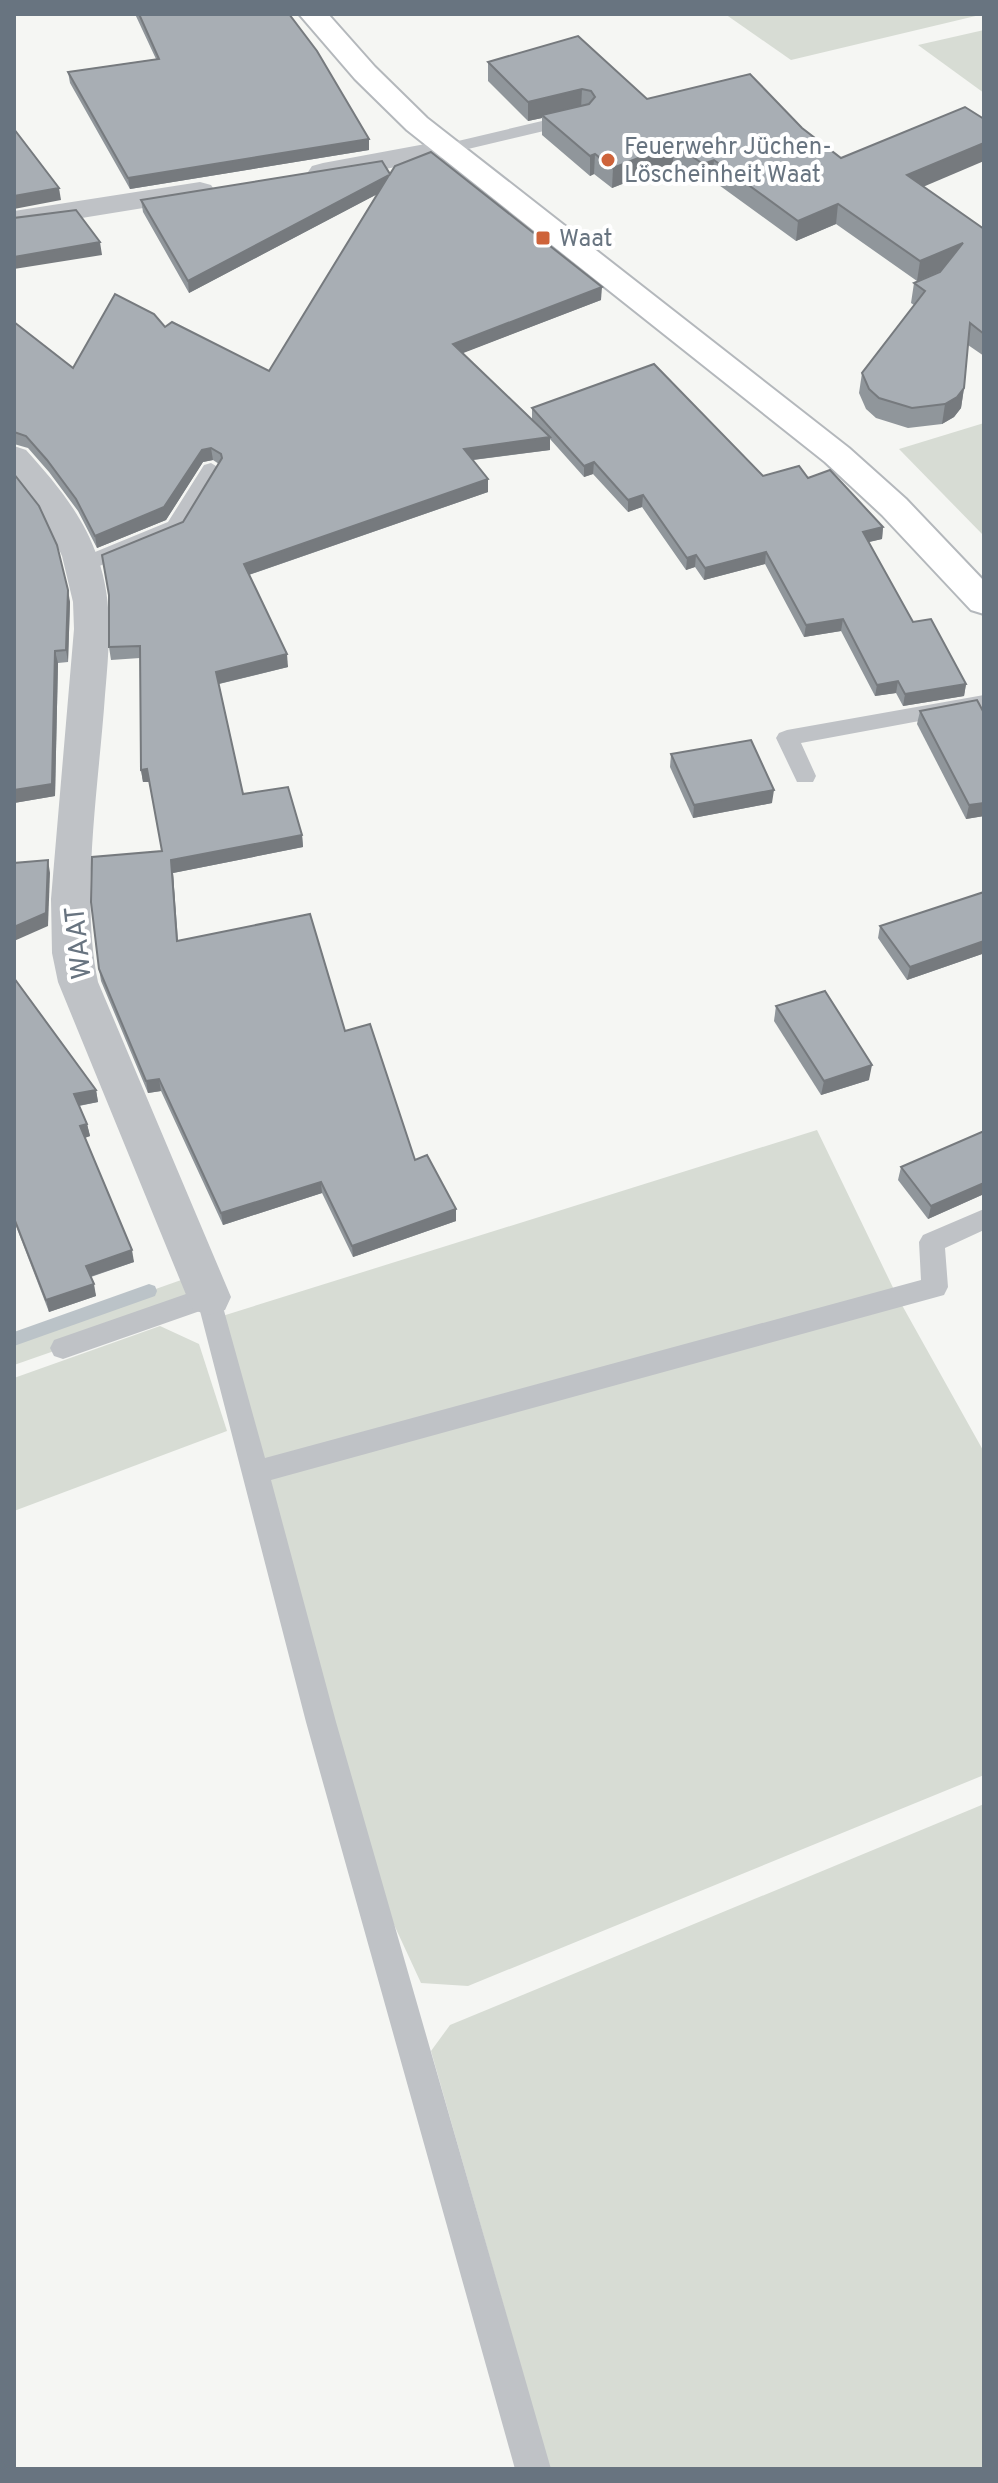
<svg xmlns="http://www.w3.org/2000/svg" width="998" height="2483" font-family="Overpass,sans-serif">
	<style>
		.green { fill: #d7dcd4 }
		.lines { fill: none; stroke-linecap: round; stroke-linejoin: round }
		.stream { fill: #bbc3c8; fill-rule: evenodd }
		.secondary-casing { stroke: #b4b8bc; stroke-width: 4 }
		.lane { fill: #bfc2c6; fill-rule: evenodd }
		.street { fill: #bfc2c6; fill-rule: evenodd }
		.secondary { fill: #fff; fill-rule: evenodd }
		.wall { fill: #90969b }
		.shaded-wall { fill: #767a7e }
		.building { fill: #a8aeb4; stroke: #767a7e; stroke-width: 2 }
		.poi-dot { fill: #ce633a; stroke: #fff; stroke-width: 3 }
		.labels { text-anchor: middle; stroke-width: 8; stroke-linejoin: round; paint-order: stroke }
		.far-poi-label { font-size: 24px; fill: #687480; stroke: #fff; text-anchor: start }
		.street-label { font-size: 28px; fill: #687480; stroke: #fff }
	</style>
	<rect width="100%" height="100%" fill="#f5f6f3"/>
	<g class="green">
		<polygon points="725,14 984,14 791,60"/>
		<polygon points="984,30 984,93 918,45"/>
		<polygon points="984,423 984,536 899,449"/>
		<polygon points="817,1130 898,1298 984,1452 984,1775 468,1986 421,1983 390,1916 216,1318"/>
		<polygon points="201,1273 209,1297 14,1365 14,1339"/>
		<polygon points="160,1326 199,1344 227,1431 14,1511 14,1378"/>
		<polygon points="984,1804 984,2469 550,2469 431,2051 450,2025"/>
	</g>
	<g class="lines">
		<polygon class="stream" points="149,1284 155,1286 157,1291 155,1296 14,1346 14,1332"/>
		<g class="secondary-casing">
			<polygon id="secondary" points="299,14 328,14 375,67 427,118 849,448 906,499 984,581 984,614 971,610 882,515 825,462 407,130 355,79"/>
		</g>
		<g class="lane">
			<polygon points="576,113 585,118 582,122 447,154 438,149 441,145"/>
			<polygon points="211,463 221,469 183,532 92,569 78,569 75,564 78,559 168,522 204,465"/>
			<polygon points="984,695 984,709 801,743 816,776 813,782 797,782 776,738 779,733 787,730"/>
			<polygon points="984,1209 984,1230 945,1248 948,1287 944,1295 271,1480 336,1722 551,2469 515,2469 306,1722 200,1311 63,1359 54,1356 50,1348 54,1340 209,1286 218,1289 265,1458 921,1280 919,1242 923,1235"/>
		</g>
		<g class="street">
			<polygon points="447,140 458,143 462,149 458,155 323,181 312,178 308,172 312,166 323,163"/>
			<polygon points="200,182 211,185 215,191 211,197 14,229 14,211"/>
			<path d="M 14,446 L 26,450 C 54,481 83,515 97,556 C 114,601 109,648 105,695 C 99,783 80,897 98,982 L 231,1297 L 225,1310 L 209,1315 L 193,1310 L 187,1297 L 58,982 L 52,953 L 51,899 L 74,629 L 73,602 L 62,556 L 44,517 L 14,478 Z"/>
		</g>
		<use href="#secondary" class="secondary"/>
	</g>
	<g class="wall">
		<polygon points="135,14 289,14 369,139 369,150 130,189 70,83 68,72 156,59"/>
		<polygon points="488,62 647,99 802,128 841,158 924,187 984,229 984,356 968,345 964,388 961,408 954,417 942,424 908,428 876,418 866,409 859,393 862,373 914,305 911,303 914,283 917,281 836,224 796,241 712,180 701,184 673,164 612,188 594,174 590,176 542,135 542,118 528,121 488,81"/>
		<polygon points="390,174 601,300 462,353 532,420 532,408 763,476 808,478 883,527 882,539 868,542 913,622 966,684 964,696 903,706 896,693 875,696 841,631 804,637 765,564 704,580 695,567 686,570 642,507 628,512 593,474 584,477 550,439 550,450 473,460 488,479 488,492 249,575 288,667 219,684 243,794 302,835 303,847 173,873 178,940 345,1031 415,1160 456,1209 456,1221 353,1257 322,1193 223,1225 161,1091 148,1093 101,981 99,969 162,851 149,782 143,782 141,770 140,658 111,660 109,647 219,464 213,460 203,462 166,520 97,548 78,511 49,472 28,448 14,444 14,322 73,368 165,327 269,371 377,194 189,293 143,212 141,200"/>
		<polygon points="14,474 70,602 68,662 58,663 55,796 14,803"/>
		<polygon points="920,711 984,713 984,816 966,819 917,724"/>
		<polygon points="671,754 772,803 693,818 670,767"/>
		<polygon points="984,892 984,957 982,954 907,980 878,938 880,926"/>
		<polygon points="14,978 96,1090 98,1102 79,1106 87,1124 90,1136 84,1138 134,1262 91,1277 96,1296 49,1312 14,1221"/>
		<polygon points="776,1006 869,1080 821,1095 774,1021"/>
		<polygon points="984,1131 984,1194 928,1219 898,1180 901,1167"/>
	</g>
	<g class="shaded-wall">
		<polygon points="582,89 581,109 542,115 542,118 528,121 528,102"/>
		<polygon points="369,139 369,150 130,189 128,178"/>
		<polygon points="984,143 984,161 904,195 907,175"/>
		<polygon points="674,144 673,164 612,188 613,168"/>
		<polygon points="595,154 594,174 590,176 590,156"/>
		<polygon points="714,160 712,180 701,184 703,164"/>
		<polygon points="389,175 389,188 189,293 188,281"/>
		<polygon points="59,188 61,200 14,209 14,196"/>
		<polygon points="838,204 836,224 796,241 798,221"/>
		<polygon points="100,242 102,255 14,269 14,257"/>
		<polygon points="963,243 959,263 917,281 920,261"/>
		<polygon points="602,287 601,300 453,357 453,344"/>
		<polygon points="964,388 961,408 954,417 942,424 945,404"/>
		<polygon points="550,437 550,450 464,461 464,449"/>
		<polygon points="211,448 213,460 203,462 166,520 97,548 95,536 202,450"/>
		<polygon points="594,462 593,474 584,477 584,466"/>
		<polygon points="488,479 488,492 245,576 244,564"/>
		<polygon points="643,495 642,507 628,512 628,500"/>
		<polygon points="883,527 882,539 861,544 863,532"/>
		<polygon points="766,552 765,564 704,580 705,568"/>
		<polygon points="696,555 695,567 686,570 687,558"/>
		<polygon points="68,590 70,602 68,662 66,650"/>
		<polygon points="843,619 841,631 804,637 806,625"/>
		<polygon points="55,651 58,663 55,796 14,803 14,790"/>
		<polygon points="287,654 288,667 218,684 216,672"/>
		<polygon points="898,681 896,693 875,696 877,685"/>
		<polygon points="966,684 964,696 903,706 905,694"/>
		<polygon points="147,769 149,782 143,782 141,770"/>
		<polygon points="774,790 772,803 693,818 694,805"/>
		<polygon points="984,803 984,816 966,819 969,805"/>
		<polygon points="302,835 303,847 173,873 178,953 171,860"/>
		<polygon points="48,860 50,873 48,926 14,941 14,927"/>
		<polygon points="984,941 982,954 907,980 910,967"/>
		<polygon points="872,1065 869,1080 821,1095 824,1081"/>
		<polygon points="159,1079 161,1091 148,1093 146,1081"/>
		<polygon points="96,1090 98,1102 77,1106 74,1094"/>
		<polygon points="87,1124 90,1136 82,1139 80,1126"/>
		<polygon points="321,1182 322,1193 223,1225 221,1213"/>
		<polygon points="984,1183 984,1194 928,1219 931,1206"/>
		<polygon points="456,1209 456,1221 353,1257 352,1246"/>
		<polygon points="132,1250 134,1262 89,1277 86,1266"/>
		<polygon points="94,1284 96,1296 49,1312 46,1300"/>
	</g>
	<g class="building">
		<polygon points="139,14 289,14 317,51 369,139 128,178 68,72 159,59"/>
		<polygon points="578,36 647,99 750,74 802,128 841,158 965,107 984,119 984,143 907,175 984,229 984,334 970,323 964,388 957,397 945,404 912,408 879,398 869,389 862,373 925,291 914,283 940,272 963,243 920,261 838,204 798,221 714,160 703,164 674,144 613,168 595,154 590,156 542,115 589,104 595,97 591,91 582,89 528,102 488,62"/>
		<polygon points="14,129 59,188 14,196"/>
		<polygon points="431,152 602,287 453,344 550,437 464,449 488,479 244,564 287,654 216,672 243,794 288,787 302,835 171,860 177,941 310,914 345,1031 370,1024 415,1160 427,1155 456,1209 352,1246 321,1182 221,1213 159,1079 146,1081 99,969 91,902 92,857 162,851 147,769 141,770 140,646 109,647 109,595 102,555 183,522 222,458 221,454 211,448 202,450 164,507 95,536 76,499 47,460 26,436 14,432 14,322 73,368 115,294 154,314 165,327 172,322 269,371 389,175 188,281 141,200 382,161 390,174 395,166"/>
		<polygon points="76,210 100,242 14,257 14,218"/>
		<polygon points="654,364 763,476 799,466 808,478 830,470 883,527 863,532 913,622 931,619 966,684 905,694 898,681 877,685 843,619 806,625 766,552 705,568 696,555 687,558 643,495 628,500 594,462 584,466 532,408"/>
		<polygon points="14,474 39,506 57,545 68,590 66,650 55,651 52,784 14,790"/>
		<polygon points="977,700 984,713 984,803 969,805 920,711"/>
		<polygon points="751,740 774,790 694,805 671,754"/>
		<polygon points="48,860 46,913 14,927 14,863"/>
		<polygon points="984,892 984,941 910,967 880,926"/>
		<polygon points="14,978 96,1090 74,1094 87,1124 80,1126 132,1250 86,1266 94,1284 46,1300 14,1218"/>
		<polygon points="825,991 872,1065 824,1081 776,1006"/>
		<polygon points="984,1131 984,1183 931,1206 901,1167"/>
	</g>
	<g class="poi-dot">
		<circle cx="608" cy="160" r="8"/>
		<rect x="535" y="230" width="16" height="16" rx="4"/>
	</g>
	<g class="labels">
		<g class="far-poi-label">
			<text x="624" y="154">Feuerwehr Jüchen-<tspan x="624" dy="28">Löscheinheit Waat</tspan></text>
			<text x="559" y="246">Waat</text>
		</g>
		<g class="street-label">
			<text transform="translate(77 943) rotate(-96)" y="10">WAAT</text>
		</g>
	</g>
	<rect width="998" height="2483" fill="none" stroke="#687480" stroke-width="32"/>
</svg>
